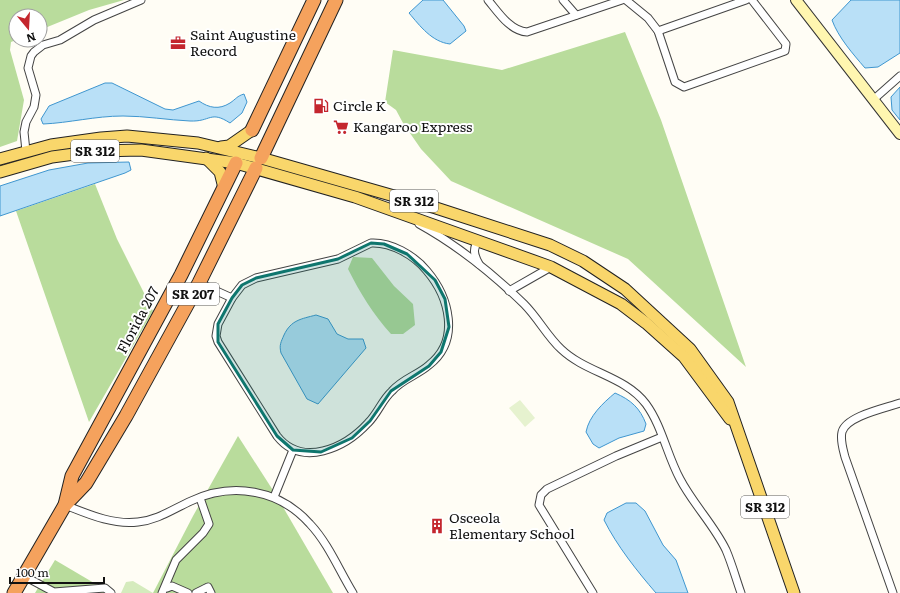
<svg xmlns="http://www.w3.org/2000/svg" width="900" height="593" font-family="Literata,serif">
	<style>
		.green { fill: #d5ebbd }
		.forest { fill: #b9dc9c }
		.pitch { fill: #e6f2cf }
		.water { fill: #b9e0f7; stroke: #3f96cf }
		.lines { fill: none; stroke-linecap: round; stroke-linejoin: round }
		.street-casing { stroke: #444; stroke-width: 9 }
		.secondary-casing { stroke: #333; stroke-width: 12 }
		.primary-casing { stroke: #222; stroke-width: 13 }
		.highway-casing { stroke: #222; stroke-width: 15 }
		.street { stroke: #fff; stroke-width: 7 }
		.secondary { stroke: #fff6b0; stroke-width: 10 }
		.primary { stroke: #f9d66b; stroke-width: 11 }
		.highway { stroke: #f5a25d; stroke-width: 13 }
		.marked { fill: #0f766e; fill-opacity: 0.2; stroke: #0f766e; stroke-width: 3; stroke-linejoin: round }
		.labels { text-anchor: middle; stroke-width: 4; stroke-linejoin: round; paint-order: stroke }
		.shield { fill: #fff; stroke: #585858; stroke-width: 1 }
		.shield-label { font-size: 13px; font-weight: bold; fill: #111 }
		.poi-label { font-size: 14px; fill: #111; stroke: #fff; text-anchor: start }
		.street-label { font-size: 14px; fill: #111; stroke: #fff }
	</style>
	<rect width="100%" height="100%" fill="#fffdf5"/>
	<polygon class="green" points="133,581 153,593 121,593 126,582"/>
	<g class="forest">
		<polygon points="0,0 124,0 89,10 40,30 40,16 16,16 16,40 11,42 10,50 24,100 17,141 0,147"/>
		<polygon points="625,32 661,120 746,367 628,259 451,181 421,149 403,123 396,110 385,102 393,50 502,70"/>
		<polygon points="95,184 117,239 153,311 89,422 16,211"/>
		<path d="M 353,257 L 372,258 L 394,286 L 413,304 L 415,325 L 403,334 L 391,334 C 373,314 360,293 348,269 Z"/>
		<polygon points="238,436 276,495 333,593 153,593 193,516"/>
		<polygon points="55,560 111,593 35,593"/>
	</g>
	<polygon class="pitch" points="520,400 535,418 525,427 509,408"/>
	<g class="water">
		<path d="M 423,0 L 443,0 L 464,26 L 466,31 L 450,44 C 432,42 420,26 409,13 Z"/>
		<path d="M 851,0 L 900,0 L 900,53 L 878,67 L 865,68 C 853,54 838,37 832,20 Z"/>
		<path d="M 105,83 L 112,83 L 165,109 L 173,110 L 199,101 C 209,108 219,110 230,103 C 236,99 237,96 244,94 L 247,102 L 242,113 L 230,123 C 210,110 211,122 190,121 C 168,120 145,116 123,116 C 95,116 69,123 43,124 L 41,119 L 49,106 Z"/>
		<polygon points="900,87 900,120 892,110 891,97"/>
		<polygon points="129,162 131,170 125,173 0,216 0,186 3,185 49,170 88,163"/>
		<path d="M 316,315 L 328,319 L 337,334 L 348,339 L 363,339 L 366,348 L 318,404 L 307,399 L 281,353 C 279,345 281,342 284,335 C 291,320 301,319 316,315 Z"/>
		<path d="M 615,393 C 631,400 640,408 646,424 L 644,431 L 619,438 L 599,448 L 593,444 L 586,432 C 589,416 603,403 615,393 Z"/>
		<path d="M 626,503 L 636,503 L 645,511 L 663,545 L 676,560 L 688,593 L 656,593 C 637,571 617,546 604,520 L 607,513 Z"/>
	</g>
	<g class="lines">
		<g class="street-casing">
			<g id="street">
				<path d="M 488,0 C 498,12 510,31 527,32 L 622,0"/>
				<polyline points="563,0 576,15"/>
				<polyline points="626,0 648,18 658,31 675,82 684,87 785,51 786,44 752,0"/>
				<polyline points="658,31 746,0"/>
				<polyline points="873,100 900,76"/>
				<polyline points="26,151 24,132 26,122 34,107 36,95 28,68 31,56 34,52 43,45 60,40 94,20 141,0"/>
				<path d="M 419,224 C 457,245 493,274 524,304 C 538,318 547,336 561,349 C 586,373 625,376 646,404 C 662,426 667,455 680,479 C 693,504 714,525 726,550 C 732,564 736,579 741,593"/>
				<path d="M 479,240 C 472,248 474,255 479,264"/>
				<path d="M 371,243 C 391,242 414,255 427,271 C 449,297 461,340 429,365 C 418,375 402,379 392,391 C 382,400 378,413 368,423 C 345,448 302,468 277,436 L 218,342 L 216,336 L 218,324 L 232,298 L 242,285 L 256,278 L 338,259 Z"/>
				<polyline points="199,283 232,298"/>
				<polyline points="509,291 551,267"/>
				<polyline points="274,497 293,450"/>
				<path d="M 65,505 C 88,514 112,525 138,522 C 158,520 173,509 191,501 C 232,482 279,489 310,524 C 328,543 339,570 353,593"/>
				<polyline points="24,576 54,592 105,588 111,593"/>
				<polyline points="167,588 172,586 188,593"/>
				<polyline points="162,593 176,560 203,533 209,524 200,498"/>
				<polyline points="196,593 208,587 211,593"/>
				<polyline points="593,593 539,505 541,495 547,489 616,456 662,437"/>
				<path d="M 893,593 L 845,457 C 843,449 840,440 842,432 C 846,416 886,408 900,403"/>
			</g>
		</g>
		<g class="secondary-casing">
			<polyline id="secondary" points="796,0 900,134"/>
		</g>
		<g class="primary-casing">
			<g id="primary">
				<polyline points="221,147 229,146 252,130"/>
				<polyline points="206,158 220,172 224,188"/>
				<polyline points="0,159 51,145 101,138 127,136 198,143 261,158 436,208 550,245 583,261 625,289 690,349 728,402 794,593"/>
				<polyline points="0,172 52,157 97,151 141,150 236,163 355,197 551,267 621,304 646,323 684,357 730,419"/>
			</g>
		</g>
		<g class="highway-casing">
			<g id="highway">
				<polyline points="252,130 314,0"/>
				<polyline points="261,158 336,0"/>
				<polyline points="65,505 72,476 181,275 236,163"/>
				<polyline points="14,593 65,505 86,483 126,416 199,283 256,168"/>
			</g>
		</g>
		<use href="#street" class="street"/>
		<use href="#secondary" class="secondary"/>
		<use href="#primary" class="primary"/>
		<use href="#highway" class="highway"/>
	</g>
	<path class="marked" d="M 371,243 L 384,244 L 407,254 L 435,280 L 445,299 L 449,327 L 441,352 L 429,366 L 391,391 L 370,421 L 352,438 L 321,452 L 293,450 L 277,436 L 218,342 L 218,324 L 232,298 L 242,285 L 256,278 L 338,259 Z"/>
	<defs>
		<g id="office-bare" transform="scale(1.2)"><path d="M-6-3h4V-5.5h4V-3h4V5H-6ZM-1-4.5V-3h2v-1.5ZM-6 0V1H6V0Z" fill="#c4262e" stroke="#fff" stroke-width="2.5" paint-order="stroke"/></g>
		<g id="fuel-bare" transform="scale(1.2)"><path d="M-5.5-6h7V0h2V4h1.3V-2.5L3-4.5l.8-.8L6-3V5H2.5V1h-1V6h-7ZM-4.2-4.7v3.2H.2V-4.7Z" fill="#c4262e" stroke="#fff" stroke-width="2.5" paint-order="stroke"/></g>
		<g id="supermarket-bare" transform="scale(1.2)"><path d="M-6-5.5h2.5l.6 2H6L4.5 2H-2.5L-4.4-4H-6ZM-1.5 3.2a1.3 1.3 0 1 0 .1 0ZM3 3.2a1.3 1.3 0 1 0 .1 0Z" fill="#c4262e" stroke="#fff" stroke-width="2.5" paint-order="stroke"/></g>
		<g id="building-bare" transform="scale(1.2)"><path d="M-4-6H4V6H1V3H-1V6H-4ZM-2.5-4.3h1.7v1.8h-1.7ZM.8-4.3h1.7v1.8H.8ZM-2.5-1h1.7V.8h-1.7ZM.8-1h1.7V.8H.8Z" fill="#c4262e" stroke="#fff" stroke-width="2.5" paint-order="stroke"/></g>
	</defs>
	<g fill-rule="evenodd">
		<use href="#office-bare" x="178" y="43"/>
		<use href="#fuel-bare" x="321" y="106"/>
		<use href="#supermarket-bare" x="341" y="127"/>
		<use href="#building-bare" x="437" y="526"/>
	</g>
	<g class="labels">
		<g class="shield">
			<rect x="71" y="140" width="48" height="22" rx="3"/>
			<rect x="390" y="190" width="48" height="22" rx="3"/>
			<rect x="167" y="283" width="52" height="22" rx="3"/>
			<rect x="741" y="496" width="48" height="22" rx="3"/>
		</g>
		<g class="shield-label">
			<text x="95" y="156">SR 312</text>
			<text x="414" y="206">SR 312</text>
			<text x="193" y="299">SR 207</text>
			<text x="765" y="512">SR 312</text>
		</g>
		<g class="poi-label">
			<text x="190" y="40">Saint Augustine<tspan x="190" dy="16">Record</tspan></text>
			<text x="333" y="111">Circle K</text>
			<text x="353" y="132">Kangaroo Express</text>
			<text x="449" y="523">Osceola<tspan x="449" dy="16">Elementary School</tspan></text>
		</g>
		<g class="street-label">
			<text transform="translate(138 320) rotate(-62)" y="5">Florida 207</text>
		</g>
	</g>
	<g transform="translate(28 28) rotate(162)"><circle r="19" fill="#ffffff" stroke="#a0a0a0"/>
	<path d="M0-3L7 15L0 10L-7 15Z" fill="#c4262e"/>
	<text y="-6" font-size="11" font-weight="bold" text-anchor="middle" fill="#111111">N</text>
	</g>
	<path d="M10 577v6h94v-6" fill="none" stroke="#111111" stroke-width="2"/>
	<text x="16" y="577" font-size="12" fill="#111111" stroke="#ffffff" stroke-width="3" paint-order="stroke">100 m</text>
</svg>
